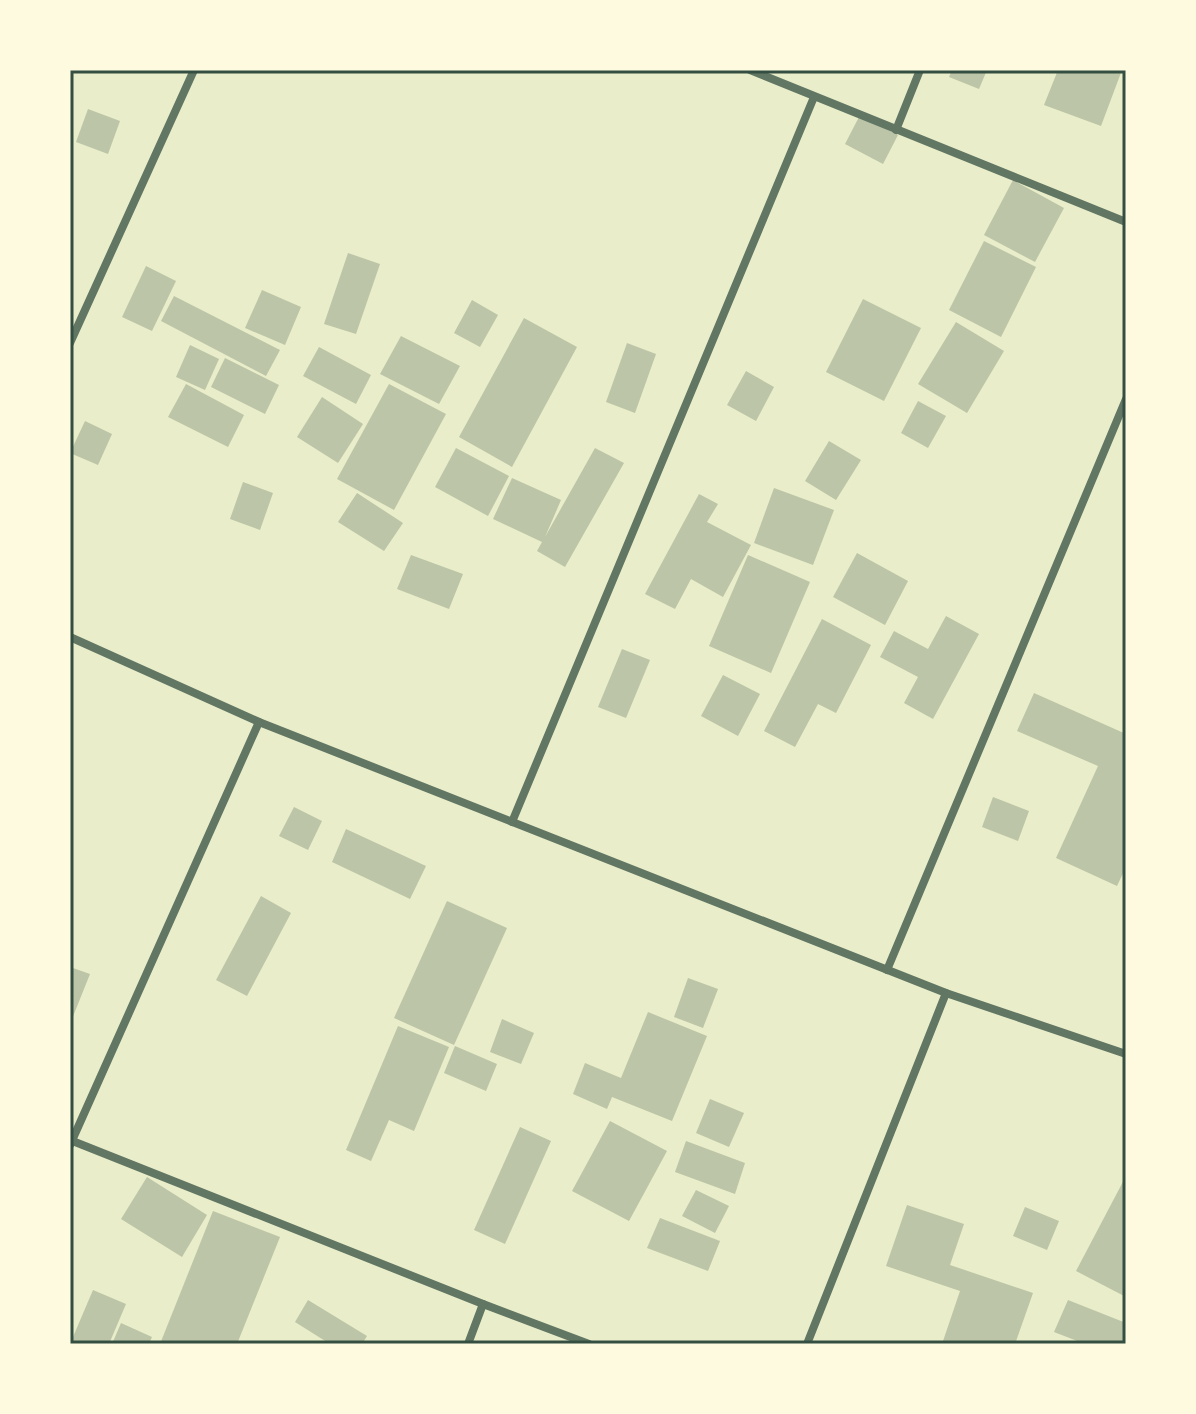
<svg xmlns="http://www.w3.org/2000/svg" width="1196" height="1414" font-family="Signika,sans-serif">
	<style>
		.building { fill: #bcc5a7 }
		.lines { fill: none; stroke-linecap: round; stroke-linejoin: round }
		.minor { stroke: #617663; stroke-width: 8 }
		.neatline { fill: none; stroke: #344e41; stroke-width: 3 }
	</style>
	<rect width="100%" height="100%" fill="#e9edc9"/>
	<g class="building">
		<polygon points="952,70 987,70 979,89 949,77"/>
		<polygon points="1058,70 1122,70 1101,126 1044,105"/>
		<polygon points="88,109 120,121 108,154 76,142"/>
		<polygon points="860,115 898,135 883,164 845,144"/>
		<polygon points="1013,180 1064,208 1035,262 984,235"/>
		<polygon points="984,241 1036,267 1001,337 949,310"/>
		<polygon points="348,253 380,264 356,334 324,324"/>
		<polygon points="146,266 176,281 152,331 122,317"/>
		<polygon points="262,290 301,307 285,345 245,328"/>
		<polygon points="174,296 280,350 266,376 161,321"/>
		<polygon points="863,299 921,328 884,401 826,372"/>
		<polygon points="472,300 498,315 480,347 454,333"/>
		<polygon points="524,318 577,347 512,467 459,437"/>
		<polygon points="956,322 1004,351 967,413 918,384"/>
		<polygon points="401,336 460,366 439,404 380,374"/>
		<polygon points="627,343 656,354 635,413 606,402"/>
		<polygon points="190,345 219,359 205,390 176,377"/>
		<polygon points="319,347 371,375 356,404 303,376"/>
		<polygon points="225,358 279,385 265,414 211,387"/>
		<polygon points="746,371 774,387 756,421 727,405"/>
		<polygon points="186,384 244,415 228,447 168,417"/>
		<polygon points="389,384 446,414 394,510 337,479"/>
		<polygon points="322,397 363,424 338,463 297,437"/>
		<polygon points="918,401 946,416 928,448 901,433"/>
		<polygon points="85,421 112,434 98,465 70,453"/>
		<polygon points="829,441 861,460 836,500 805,481"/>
		<polygon points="456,448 509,476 488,516 435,487"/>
		<polygon points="595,448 624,463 565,567 537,551 542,542 493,519 512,478 561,500 545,537"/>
		<polygon points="243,482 273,493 260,530 230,519"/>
		<polygon points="774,488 834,510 813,565 754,543"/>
		<polygon points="357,493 403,523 384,551 338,522"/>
		<polygon points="699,494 718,504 707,522 751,545 723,597 691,579 675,609 645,594"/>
		<polygon points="857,553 908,581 885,625 833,597"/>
		<polygon points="411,555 463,574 449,609 397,589"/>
		<polygon points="748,555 810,582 771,673 709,646"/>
		<polygon points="946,616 979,634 933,719 904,703 918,677 880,657 894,631 928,649"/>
		<polygon points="822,619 871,645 836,713 818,704 795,747 764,731"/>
		<polygon points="622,649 650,660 626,718 598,707"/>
		<polygon points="723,675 760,694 738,736 701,716"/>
		<polygon points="1034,693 1126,734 1126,867 1117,886 1056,858 1098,766 1017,731"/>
		<polygon points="993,797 1029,811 1018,841 982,827"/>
		<polygon points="294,807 322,821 308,850 279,836"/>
		<polygon points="346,829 426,866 410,899 332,862"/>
		<polygon points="261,896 291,913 247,996 216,980"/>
		<polygon points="447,901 507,928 454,1045 394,1018"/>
		<polygon points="70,967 90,974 70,1024"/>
		<polygon points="688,978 718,989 703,1028 674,1017"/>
		<polygon points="648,1012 707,1036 672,1121 612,1097 607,1109 573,1094 585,1063 621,1078"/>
		<polygon points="502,1019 534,1033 521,1064 490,1052"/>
		<polygon points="398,1026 449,1047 414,1131 389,1120 371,1161 346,1150"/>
		<polygon points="455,1046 497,1064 486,1091 444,1073"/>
		<polygon points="710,1099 744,1113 729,1147 696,1133"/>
		<polygon points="610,1121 667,1151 629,1221 572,1191"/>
		<polygon points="520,1127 551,1141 505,1244 474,1230"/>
		<polygon points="686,1141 745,1163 735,1194 675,1172"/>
		<polygon points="1126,1176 1126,1297 1076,1271"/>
		<polygon points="147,1177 207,1215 182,1257 121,1219"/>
		<polygon points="696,1190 729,1206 715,1233 682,1216"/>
		<polygon points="907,1205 964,1224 950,1265 1033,1293 1015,1344 942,1344 960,1291 886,1266"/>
		<polygon points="1025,1207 1059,1221 1047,1250 1013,1236"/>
		<polygon points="213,1211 280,1237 237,1344 160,1344"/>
		<polygon points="660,1218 720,1241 708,1271 647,1248"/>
		<polygon points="93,1290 126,1304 109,1344 70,1344"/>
		<polygon points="308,1300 367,1336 362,1344 330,1344 295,1322"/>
		<polygon points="1068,1300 1126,1323 1126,1344 1085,1344 1054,1332"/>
		<polygon points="121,1323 152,1337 149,1344 112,1344"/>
	</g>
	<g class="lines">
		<g class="minor">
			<polyline points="750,70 1126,222"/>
			<polyline points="896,130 920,70"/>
			<polyline points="70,343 194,70"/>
			<polyline points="70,637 259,722 946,993 1126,1054"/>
			<polyline points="512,822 814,97"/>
			<polyline points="887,970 1126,399"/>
			<polyline points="70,1140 483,1304 589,1344"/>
			<polyline points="70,1145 259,722"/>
			<polyline points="468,1344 483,1304"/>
			<polyline points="807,1344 946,993"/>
		</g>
	</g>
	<rect width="1196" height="1414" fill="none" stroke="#fefae0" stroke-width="144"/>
	<rect x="72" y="72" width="1052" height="1270" class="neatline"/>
</svg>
